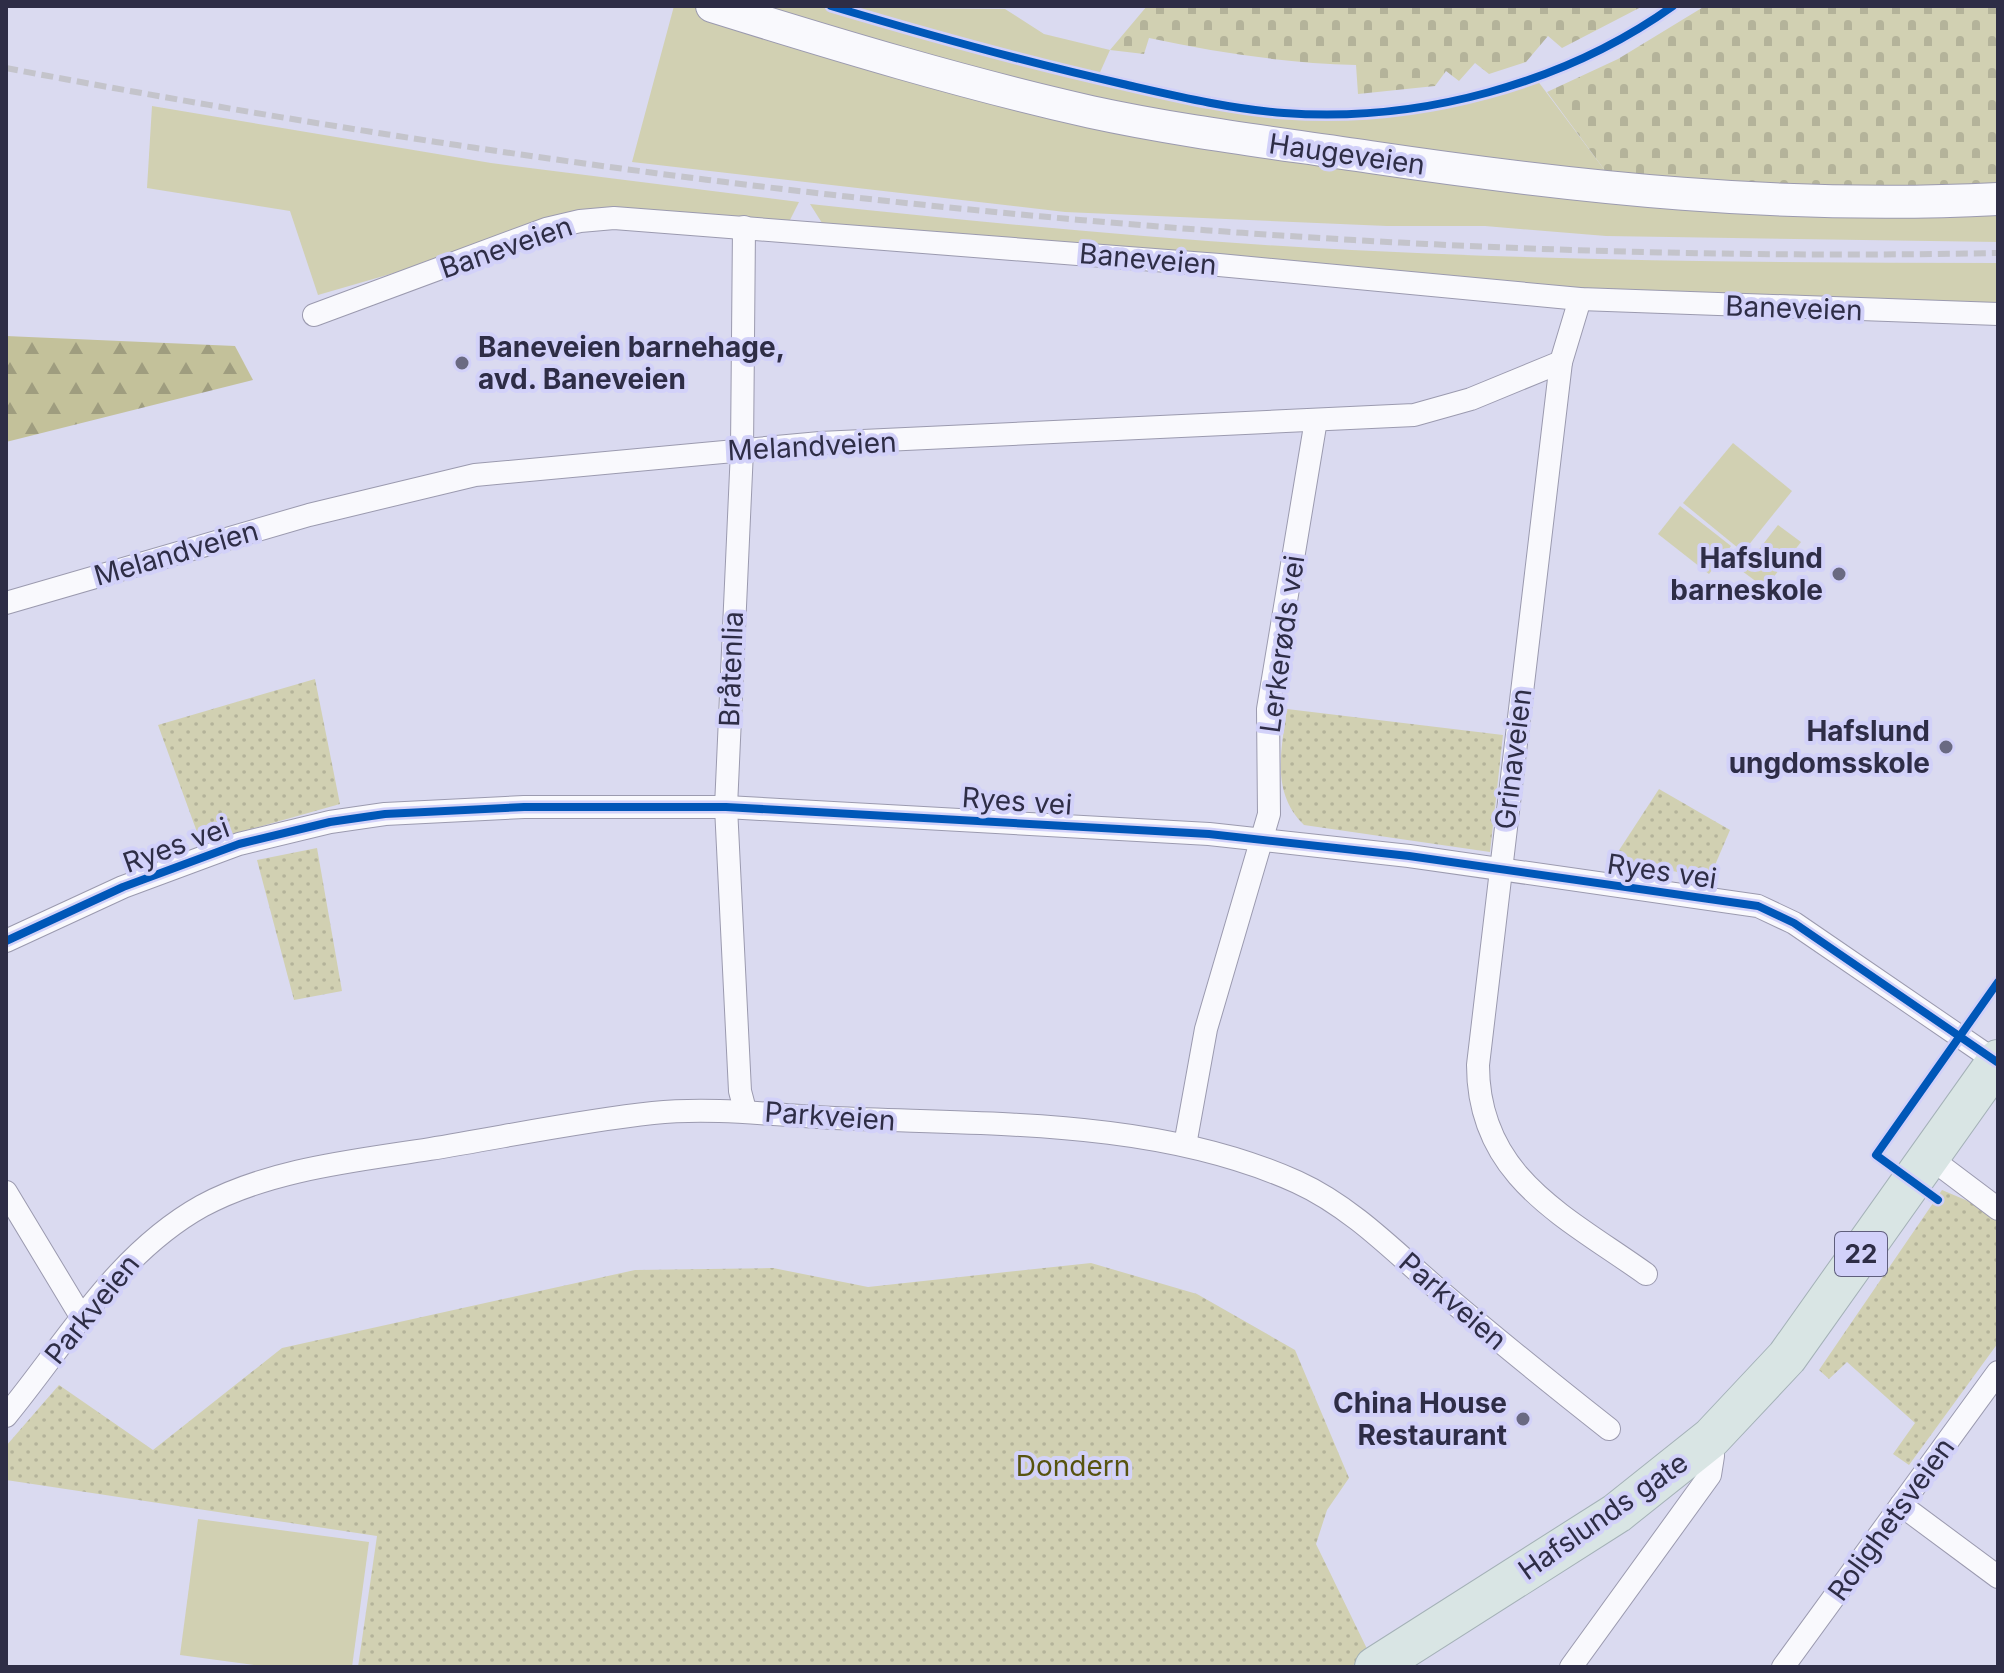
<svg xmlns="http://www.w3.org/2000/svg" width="2004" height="1673" font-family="Inter,sans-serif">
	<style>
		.green { fill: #d1d0b2 }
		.forest { fill: url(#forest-firs) }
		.cemetery { fill: url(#cemetery-stones) }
		.park { fill: url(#park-dots) }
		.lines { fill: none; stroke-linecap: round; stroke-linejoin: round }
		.street-casing { stroke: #9b9aaf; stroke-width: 24 }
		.secondary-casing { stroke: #9b9aaf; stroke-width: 34 }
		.highway-casing { stroke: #a4b1b7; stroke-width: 42 }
		.street { stroke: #f9f9fd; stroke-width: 22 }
		.secondary { stroke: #f9f9fd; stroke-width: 32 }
		.highway { stroke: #d9e5e4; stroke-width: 40 }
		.rail { stroke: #c4c4cb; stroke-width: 6; stroke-dasharray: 12 6; stroke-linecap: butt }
		.cycleway-casing { stroke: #d2d1f9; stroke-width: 13 }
		.cycleway { stroke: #0057b8; stroke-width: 8 }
		.poi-dot { fill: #6a6a82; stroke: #d2d1f9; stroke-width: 3 }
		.labels { text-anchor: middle; stroke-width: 8; stroke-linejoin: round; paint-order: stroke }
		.shield { fill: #d2d1f9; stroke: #5f5e7c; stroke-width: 2 }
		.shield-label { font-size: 26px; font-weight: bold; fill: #2e2d46 }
		.street-label { font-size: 28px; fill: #2e2d46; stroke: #d2d1f9 }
		.poi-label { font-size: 28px; font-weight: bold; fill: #2e2d46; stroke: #d2d1f9; text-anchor: end }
		.park-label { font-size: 28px; fill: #57530f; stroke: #d2d1f9 }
	</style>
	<defs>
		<pattern id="forest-firs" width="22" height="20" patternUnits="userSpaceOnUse" patternTransform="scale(2)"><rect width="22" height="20" fill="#c3c19a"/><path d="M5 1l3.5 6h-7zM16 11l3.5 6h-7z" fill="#9f9d7f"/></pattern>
		<pattern id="cemetery-stones" width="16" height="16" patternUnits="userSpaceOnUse" patternTransform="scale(2)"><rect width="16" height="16" fill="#d1d0b2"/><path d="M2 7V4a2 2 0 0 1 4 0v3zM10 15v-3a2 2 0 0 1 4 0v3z" fill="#b4b39a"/></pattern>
		<pattern id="park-dots" width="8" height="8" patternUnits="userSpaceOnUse" patternTransform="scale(2)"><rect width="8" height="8" fill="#d1d0b2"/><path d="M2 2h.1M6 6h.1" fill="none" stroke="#b4b39a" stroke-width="1.8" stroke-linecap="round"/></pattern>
	</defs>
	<rect width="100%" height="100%" fill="#dadaf0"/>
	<g class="green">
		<path d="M 674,6 L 1005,9 L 1044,34 L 1110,50 L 1097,79 C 1263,116 1369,131 1534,76 L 1606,172 L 1369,157 L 1998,199 L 1998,242 L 1606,236 L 1485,226 L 1387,226 L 1065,212 L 632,162 Z"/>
		<polygon points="152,106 491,163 799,202 785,230 692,222 546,229 318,295 290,211 147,188"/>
		<path d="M 810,204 C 991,223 1171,241 1352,250 C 1567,261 1783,263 1998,263 L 1998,314 L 1806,309 L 822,223 Z"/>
		<polygon points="1733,443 1792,491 1743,552 1683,503"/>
		<polygon points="1680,506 1731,546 1709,574 1658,534"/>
		<polygon points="1778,525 1801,542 1765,588 1742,571"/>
		<polygon points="198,1519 369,1542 352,1667 270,1667 180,1655"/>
	</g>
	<polygon class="forest" points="6,336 235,346 253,380 6,442"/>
	<g class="cemetery">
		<path d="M 1147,6 L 1643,6 L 1562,48 L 1548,36 L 1526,62 L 1489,74 L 1475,63 L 1459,81 L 1446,71 L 1435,86 L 1358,94 L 1356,65 C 1286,63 1218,53 1149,38 L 1144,54 L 1110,50 Z"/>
		<path d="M 1705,6 L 1998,6 L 1998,183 C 1867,190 1737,183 1606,172 L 1547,92 L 1618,59 Z"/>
	</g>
	<g class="park">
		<polygon points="315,679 340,804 201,843 158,725"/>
		<path d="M 1287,709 L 1503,735 L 1490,852 L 1304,825 C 1271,793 1281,751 1287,709 Z"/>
		<polygon points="1659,789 1730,830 1709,879 1614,858"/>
		<polygon points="317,848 342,991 294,1000 257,860"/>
		<polygon points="1942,1190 1968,1201 1998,1221 1998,1343 1909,1465 1893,1454 1915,1423 1847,1362 1829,1379 1819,1370"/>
		<polygon points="1091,1263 1197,1294 1295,1350 1349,1478 1327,1510 1316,1544 1370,1655 1350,1667 358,1667 377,1536 6,1480 6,1446 59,1385 153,1450 282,1348 635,1270 773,1268 868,1287"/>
	</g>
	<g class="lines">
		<g class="street-casing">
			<g id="street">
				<polyline points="744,227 742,450 726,807 740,1091 745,1110"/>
				<polyline points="314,315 546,229 580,221 614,218 1219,265 1580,299 1998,314"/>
				<path d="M 1561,362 L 1478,1065 C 1478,1177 1565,1216 1646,1274"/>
				<polyline points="6,603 309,515 475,475 820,443 1414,415 1471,399 1561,362 1580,299"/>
				<polyline points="6,941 123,887 239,844 330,822 385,814 524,807 726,807 1209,834 1409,856 1758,906 1794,923 1997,1062"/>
				<polyline points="1185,1145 1206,1029 1269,814 1268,709 1316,420"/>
				<polyline points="1929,1157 1998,1209"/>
				<polyline points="6,1192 82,1318"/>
				<path d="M 6,1416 C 67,1342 116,1254 202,1206 C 271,1169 354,1161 430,1149 C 504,1137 578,1121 653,1113 C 714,1107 773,1115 834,1118 C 987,1125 1155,1118 1297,1182 C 1352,1207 1396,1253 1441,1292 C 1496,1339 1552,1384 1609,1429"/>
				<polyline points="1901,1505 1998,1577"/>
				<polyline points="1571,1667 1710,1475 1713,1456 1711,1438"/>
				<polyline points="1783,1667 1998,1372"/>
			</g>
		</g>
		<g class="secondary-casing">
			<path id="secondary" d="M 712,6 C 837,45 963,83 1091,112 C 1183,132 1277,143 1370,157 C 1579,188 1786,210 1998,199"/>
		</g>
		<g class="highway-casing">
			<polyline id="highway" points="1375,1667 1617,1513 1711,1438 1787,1357 1998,1060"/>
		</g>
		<use href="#street" class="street"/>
		<use href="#secondary" class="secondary"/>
		<use href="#highway" class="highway"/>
		<path class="rail" d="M 6,68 C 662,193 1329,266 1998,253"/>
		<g class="cycleway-casing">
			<g id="cycleway">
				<path d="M 831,6 C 928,35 1025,62 1123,84 C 1176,96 1230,109 1284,113 C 1418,123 1564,84 1673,6"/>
				<polyline points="6,941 123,887 239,844 330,822 385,814 524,807 726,807 1209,834 1409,856 1758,906 1794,923 1997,1062"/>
				<polyline points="1938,1200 1876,1155 1998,982"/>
			</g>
		</g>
		<use href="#cycleway" class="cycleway"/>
	</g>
	<g class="poi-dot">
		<circle cx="462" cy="363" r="8"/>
		<circle cx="1839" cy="574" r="8"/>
		<circle cx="1946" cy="747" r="8"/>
		<circle cx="1523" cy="1419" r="8"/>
	</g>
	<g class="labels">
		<rect class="shield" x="1835" y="1232" width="52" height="44" rx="6"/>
		<g class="shield-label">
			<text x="1861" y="1263">22</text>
		</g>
		<g class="street-label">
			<text transform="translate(1347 154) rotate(8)" y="10">Haugeveien</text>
			<text transform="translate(506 247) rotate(-19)" y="10">Baneveien</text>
			<text transform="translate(1148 259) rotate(5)" y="10">Baneveien</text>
			<text transform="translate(1794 308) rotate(2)" y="10">Baneveien</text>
			<text transform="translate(812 446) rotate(-3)" y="10">Melandveien</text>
			<text transform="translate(176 553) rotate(-16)" y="10">Melandveien</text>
			<text transform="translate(1282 644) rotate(-82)" y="10">Lerkerøds vei</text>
			<text transform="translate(731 669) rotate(-88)" y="10">Bråtenlia</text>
			<text transform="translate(1513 759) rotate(-83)" y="10">Grinaveien</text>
			<text transform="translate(1017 801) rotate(4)" y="10">Ryes vei</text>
			<text transform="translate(176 845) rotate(-20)" y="10">Ryes vei</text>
			<text transform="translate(1662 871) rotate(8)" y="10">Ryes vei</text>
			<text transform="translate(830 1116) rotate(4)" y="10">Parkveien</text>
			<text transform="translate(1453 1301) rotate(41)" y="10">Parkveien</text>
			<text transform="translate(92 1309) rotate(-51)" y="10">Parkveien</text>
			<text transform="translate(1603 1516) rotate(-35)" y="10">Hafslunds gate</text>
			<text transform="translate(1891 1519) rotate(-54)" y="10">Rolighetsveien</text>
		</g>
		<g class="poi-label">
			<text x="478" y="357" text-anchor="start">Baneveien barnehage,<tspan x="478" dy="32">avd. Baneveien</tspan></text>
			<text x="1823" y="568">Hafslund<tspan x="1823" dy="32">barneskole</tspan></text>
			<text x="1930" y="741">Hafslund<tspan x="1930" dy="32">ungdomsskole</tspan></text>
			<text x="1507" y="1413">China House<tspan x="1507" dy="32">Restaurant</tspan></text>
		</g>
		<g class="park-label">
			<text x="1073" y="1476">Dondern</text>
		</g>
	</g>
	<rect width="2004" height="1673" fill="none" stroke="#2e2d46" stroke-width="16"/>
</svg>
